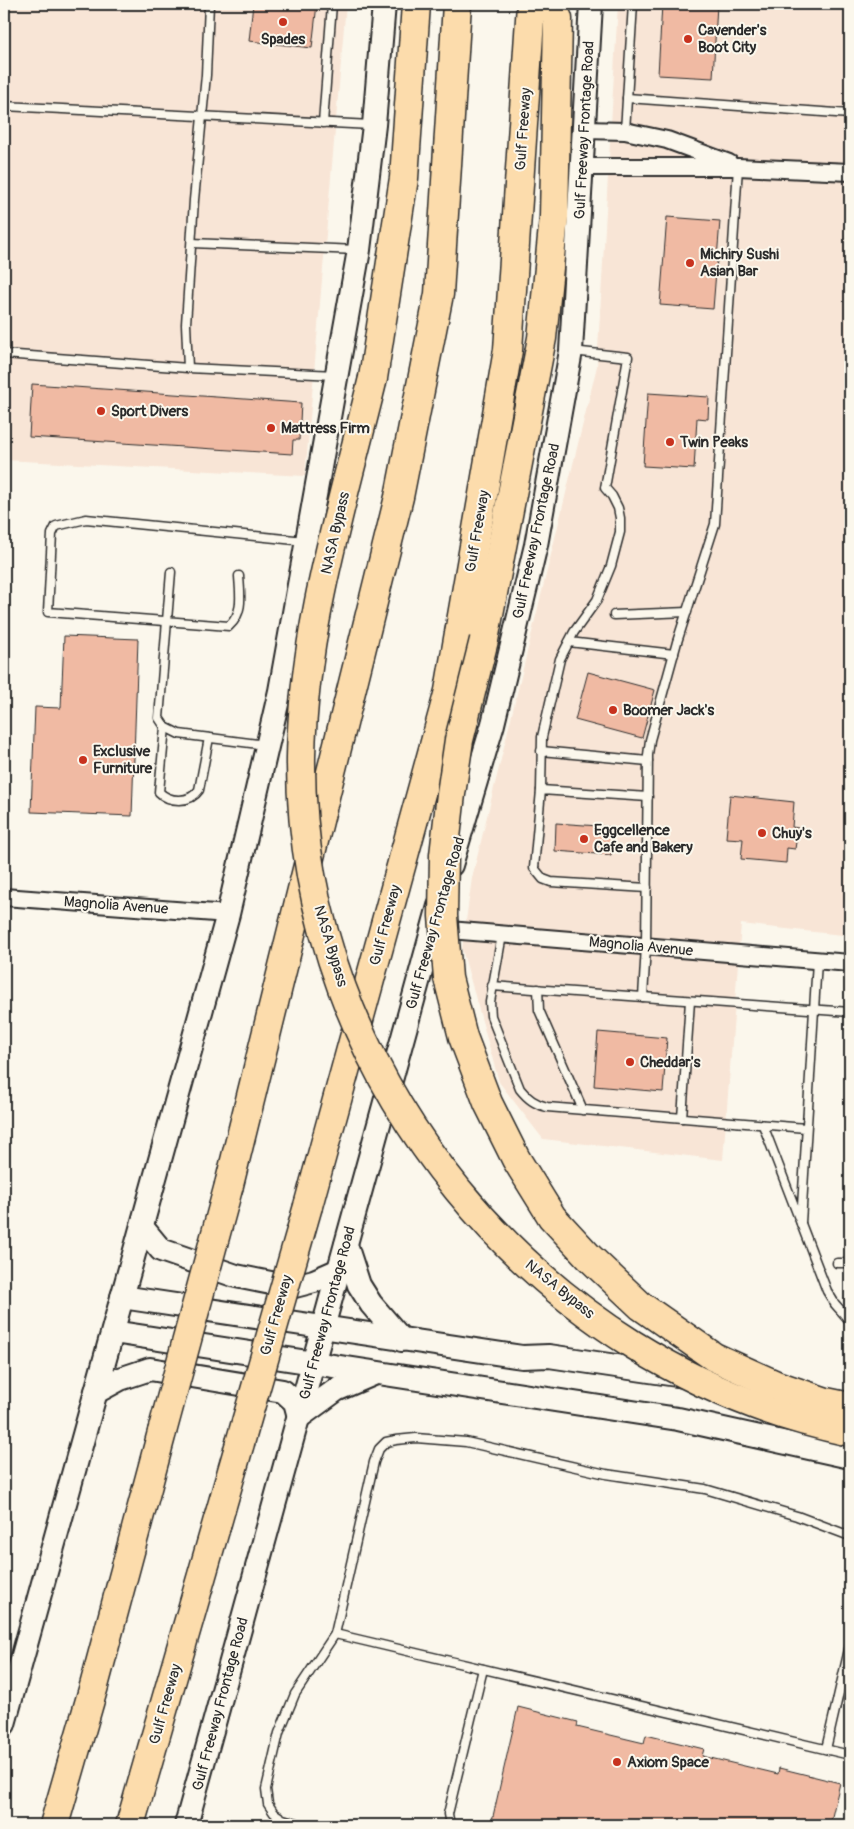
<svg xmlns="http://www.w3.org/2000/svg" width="854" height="1829" font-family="Pangolin,sans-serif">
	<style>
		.built { fill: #f8e5d6 }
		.building { fill: #f0baa3; stroke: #2b2b2b }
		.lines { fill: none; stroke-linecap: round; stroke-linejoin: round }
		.service-casing { stroke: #2b2b2b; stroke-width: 11 }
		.minor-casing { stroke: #2b2b2b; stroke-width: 20 }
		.secondary-casing { stroke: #2b2b2b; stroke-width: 26 }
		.motorway-casing { stroke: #2b2b2b; stroke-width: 31 }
		.service { stroke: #fbf7ec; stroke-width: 8 }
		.minor { stroke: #fbf7ec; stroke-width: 16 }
		.secondary { stroke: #fbf7ec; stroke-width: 22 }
		.motorway { stroke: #fcdcac; stroke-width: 28 }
		.motorway-bridge-casing { stroke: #2b2b2b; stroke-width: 31; stroke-linecap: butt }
		.motorway-bridge { stroke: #fcdcac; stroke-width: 28 }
		.poi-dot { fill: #c8321e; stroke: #fbf7ec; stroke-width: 2 }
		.labels { text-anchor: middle; stroke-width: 4; stroke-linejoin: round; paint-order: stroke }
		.poi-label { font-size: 15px; font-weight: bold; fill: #2b2b2b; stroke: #fbf7ec; text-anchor: start }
		.street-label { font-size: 15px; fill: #2b2b2b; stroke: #fbf7ec }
	</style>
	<rect width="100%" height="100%" fill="#fbf7ec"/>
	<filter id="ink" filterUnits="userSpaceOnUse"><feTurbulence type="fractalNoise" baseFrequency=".02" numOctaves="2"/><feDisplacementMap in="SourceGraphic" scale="10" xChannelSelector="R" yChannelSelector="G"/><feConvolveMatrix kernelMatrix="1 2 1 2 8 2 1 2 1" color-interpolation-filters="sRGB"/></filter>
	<g filter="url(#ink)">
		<g class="built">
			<polygon points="4,4 346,4 305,476 4,460"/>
			<polygon points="618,4 850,4 850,842 842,935 741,924 723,1160 543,1139 499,1082 462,949 472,878 597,366"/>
		</g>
		<g class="building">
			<polygon points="253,4 317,4 312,48 249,41"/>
			<polygon points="662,4 717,4 713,78 658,75"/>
			<polygon points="667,217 720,221 713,309 660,305"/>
			<polygon points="32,384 301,403 299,440 293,440 292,454 29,437"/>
			<polygon points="648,393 709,397 708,419 697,418 694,469 643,466"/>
			<polygon points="64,636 138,639 132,816 31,812 35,707 61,708"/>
			<polygon points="588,672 655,690 642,738 575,720"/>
			<polygon points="730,795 794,802 792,827 798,828 795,849 787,848 786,863 741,859 743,839 726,838"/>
			<polygon points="556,823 613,827 611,855 555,851"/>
			<polygon points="598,1032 667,1038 663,1092 594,1086"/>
			<polygon points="518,1707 578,1722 577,1727 644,1743 646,1735 704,1749 702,1756 778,1774 779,1768 840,1783 830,1825 491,1825"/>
		</g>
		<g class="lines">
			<g class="service-casing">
				<g id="service">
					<polyline points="627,98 850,114"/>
					<polyline points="4,106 371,125"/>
					<polyline points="323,123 332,4"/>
					<polyline points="625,131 633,4"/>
					<polyline points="192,243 357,250"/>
					<polyline points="4,354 188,368 335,375"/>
					<polyline points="188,368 186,324 194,200 206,75 209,4"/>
					<polyline points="171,572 159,718 165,727 179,734 266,745"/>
					<path d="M 239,576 C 240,594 244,613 229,626 L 48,612 L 52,534 L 56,526 L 86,519 L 305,541"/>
					<polyline points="614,615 687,612"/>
					<polyline points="569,642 674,654"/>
					<path d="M 165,727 L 159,792 C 170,803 190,803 199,790 L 209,738"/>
					<polyline points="541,751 648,761"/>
					<polyline points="541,790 542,737 560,659 574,632 597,600 611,566 620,532 620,518 618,508 612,496 605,488 628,357 572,351"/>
					<polyline points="647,888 551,882 543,879 534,868 541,790 648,797"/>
					<path d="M 502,935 L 490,1002 L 491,1016 L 520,1089 C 528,1099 535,1104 547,1107 L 806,1128"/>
					<polyline points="492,986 850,1012"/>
					<polyline points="538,989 539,1010 583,1110"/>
					<polyline points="643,997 646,946 648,755 650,740 677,642 715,524 738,167"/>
					<polyline points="682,1118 690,1001"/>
					<polyline points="763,1125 827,1291 835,1304 850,1321"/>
					<polyline points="801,1223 817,961"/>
					<polyline points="837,1263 850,1263"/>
					<polyline points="335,1634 850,1755"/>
					<polyline points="826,1749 850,1645"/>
					<polyline points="304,1825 283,1819 274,1813 268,1804 266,1789 279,1733 295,1694 335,1634 374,1462 379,1449 386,1442 396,1440 416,1438 466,1442 606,1474 705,1489 797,1516 850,1536"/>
					<polyline points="450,1825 448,1814 483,1669"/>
				</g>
			</g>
			<g class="minor-casing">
				<g id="minor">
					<polyline points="585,130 625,131 667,140 729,163"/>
					<polyline points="582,167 738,167 850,172"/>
					<polyline points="4,897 228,914"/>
					<polyline points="437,929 850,963"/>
				</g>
			</g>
			<g class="secondary-casing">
				<g id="secondary">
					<polyline points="451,865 493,724 536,545 571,351 591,4"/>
					<polyline points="142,1227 161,1250 236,1276 291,1287 314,1281 339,1270"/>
					<polyline points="346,1245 359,1285 371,1304 402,1340"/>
					<polyline points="122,1297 522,1357 549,1356 690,1377"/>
					<polyline points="113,1332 678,1419 850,1457"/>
					<polyline points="96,1392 120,1379 150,1369 283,1391 295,1402 299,1417"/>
					<polyline points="299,1417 336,1390 376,1373"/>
					<polyline points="4,1724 228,914 280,691 359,250 374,125 384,4"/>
					<polyline points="186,1825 439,906"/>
				</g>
			</g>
			<g class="motorway-casing">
				<g id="motorway">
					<polyline points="373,378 404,178 416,4"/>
					<polyline points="484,640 542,338 554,217 558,19 552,4"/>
					<polyline points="229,1185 399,497 439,294 457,4"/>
					<polyline points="308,1206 449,691 508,350 531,4"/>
					<polyline points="54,1825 94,1686 162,1432"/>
					<polyline points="130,1825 240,1443"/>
				</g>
			</g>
			<use href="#service" class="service"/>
			<use href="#minor" class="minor"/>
			<use href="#secondary" class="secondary"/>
			<use href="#motorway" class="motorway"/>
			<g class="motorway-bridge-casing">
				<g id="motorway-bridge">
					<path d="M 373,378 C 343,502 303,628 301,757 C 298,1075 539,1368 850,1432"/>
					<polyline points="484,640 459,740 451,794 444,855 443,916 448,978 463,1037 488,1103 516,1159 552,1217 589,1257 641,1306 714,1357 776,1385 826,1402 850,1407"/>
					<polyline points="162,1432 229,1185"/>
					<polyline points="240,1443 308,1206"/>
				</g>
			</g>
			<use href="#motorway-bridge" class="motorway-bridge"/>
		</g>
	</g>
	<g class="poi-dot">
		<circle cx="283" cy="22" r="5"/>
		<circle cx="688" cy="39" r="5"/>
		<circle cx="690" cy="263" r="5"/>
		<circle cx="101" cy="411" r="5"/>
		<circle cx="271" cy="428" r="5"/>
		<circle cx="670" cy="442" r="5"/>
		<circle cx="613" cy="710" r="5"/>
		<circle cx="83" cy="760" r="5"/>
		<circle cx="762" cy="833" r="5"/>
		<circle cx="584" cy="839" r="5"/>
		<circle cx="630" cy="1062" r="5"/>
		<circle cx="617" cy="1762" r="5"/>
	</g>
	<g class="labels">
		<g class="poi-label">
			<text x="698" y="35">Cavender's<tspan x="698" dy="17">Boot City</tspan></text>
			<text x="283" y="44" text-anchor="middle">Spades</text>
			<text x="700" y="259">Michiry Sushi<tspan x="700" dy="17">Asian Bar</tspan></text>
			<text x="111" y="416">Sport Divers</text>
			<text x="281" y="433">Mattress Firm</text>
			<text x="680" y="447">Twin Peaks</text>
			<text x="623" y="715">Boomer Jack's</text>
			<text x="93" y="756">Exclusive<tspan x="93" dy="17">Furniture</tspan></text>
			<text x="594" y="835">Eggcellence<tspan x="594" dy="17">Cafe and Bakery</tspan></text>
			<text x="772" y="838">Chuy's</text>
			<text x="640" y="1067">Cheddar's</text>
			<text x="627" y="1767">Axiom Space</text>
		</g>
		<g class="street-label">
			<text transform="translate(523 129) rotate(-86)" y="5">Gulf Freeway</text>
			<text transform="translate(584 130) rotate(-87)" y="5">Gulf Freeway Frontage Road</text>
			<text transform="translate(477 531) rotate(-80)" y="5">Gulf Freeway</text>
			<text transform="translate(536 531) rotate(-78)" y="5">Gulf Freeway Frontage Road</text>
			<text transform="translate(335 533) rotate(-77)" y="5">NASA Bypass</text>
			<text transform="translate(116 905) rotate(4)" y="5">Magnolia Avenue</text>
			<text transform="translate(435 923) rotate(-74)" y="5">Gulf Freeway Frontage Road</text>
			<text transform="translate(385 925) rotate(-75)" y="5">Gulf Freeway</text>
			<text transform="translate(331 946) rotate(73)" y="5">NASA Bypass</text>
			<text transform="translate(641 946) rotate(5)" y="5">Magnolia Avenue</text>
			<text transform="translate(560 1289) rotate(39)" y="5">NASA Bypass</text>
			<text transform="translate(327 1313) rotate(-75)" y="5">Gulf Freeway Frontage Road</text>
			<text transform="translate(276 1315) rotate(-74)" y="5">Gulf Freeway</text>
			<text transform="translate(165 1704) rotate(-74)" y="5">Gulf Freeway</text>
			<text transform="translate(220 1704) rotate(-75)" y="5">Gulf Freeway Frontage Road</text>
		</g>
	</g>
	<rect width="854" height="1829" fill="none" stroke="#fbf7ec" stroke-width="20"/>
	<rect x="10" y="10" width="834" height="1809" fill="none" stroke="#2b2b2b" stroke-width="2" filter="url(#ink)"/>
</svg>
